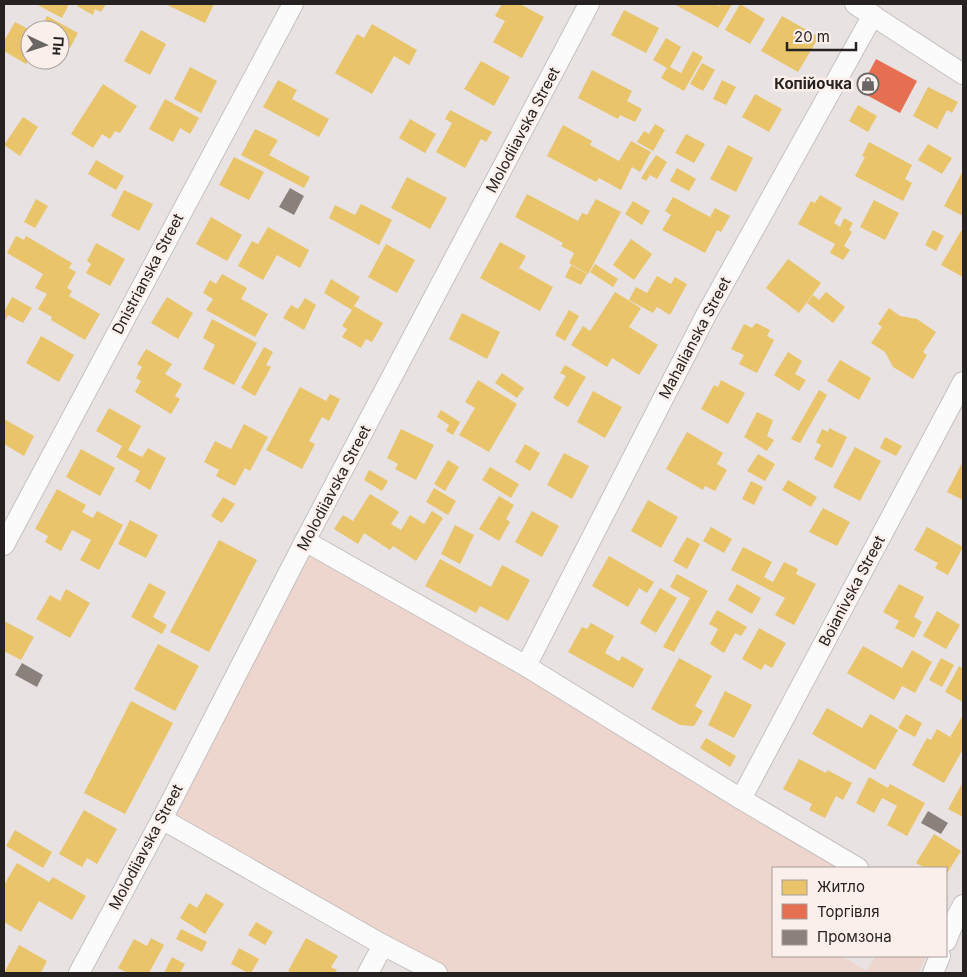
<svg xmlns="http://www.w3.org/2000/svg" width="967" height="977" font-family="Inter,sans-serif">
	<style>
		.green { fill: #eed5cd }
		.homes { fill: #e9c46a }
		.shops { fill: #e76f51 }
		.industry { fill: #8a817c }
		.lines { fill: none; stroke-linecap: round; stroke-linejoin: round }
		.street-casing { stroke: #c4c0bf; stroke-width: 22 }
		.street { stroke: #fcfbfb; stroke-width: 20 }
		.labels { text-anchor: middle; stroke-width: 5; stroke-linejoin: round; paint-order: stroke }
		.poi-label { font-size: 15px; font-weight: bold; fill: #262221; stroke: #faefeb; text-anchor: end }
		.street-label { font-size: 15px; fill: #262221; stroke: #faefeb }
	</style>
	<rect width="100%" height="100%" fill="#e8e3e2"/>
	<polygon class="green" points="305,541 843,858 837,868 773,868 773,956 842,956 866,971 876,956 927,956 918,973 436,973 160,819"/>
	<g class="homes">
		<polygon points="36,4 69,4 62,18"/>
		<polygon points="79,4 106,4 101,12 95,9 93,15 77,6"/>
		<polygon points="165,4 214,4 205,23"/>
		<polygon points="502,4 520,4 544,17 522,58 493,42 505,21 495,16"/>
		<polygon points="674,4 715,4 720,6 721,4 732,4 718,28"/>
		<polygon points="740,4 765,19 750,44 725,30"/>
		<polygon points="624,10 659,28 646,53 611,35"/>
		<polygon points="47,16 78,33 70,48 60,42 60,30 40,30"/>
		<polygon points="782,16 819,37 798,72 761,51"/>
		<polygon points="15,22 30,30 30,58 26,64 4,51 4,41"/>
		<polygon points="372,24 417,50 409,65 394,56 372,94 335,73 357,34 364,38"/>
		<polygon points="141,30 166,44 150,75 124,61"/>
		<polygon points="666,38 681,47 670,67 681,73 693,51 703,57 684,91 661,78 667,68 653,60"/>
		<polygon points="481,61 510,77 494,106 464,89"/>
		<polygon points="702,63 715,70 703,91 690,84"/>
		<polygon points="190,67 217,81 201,113 174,99"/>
		<polygon points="592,70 632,91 627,101 642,109 635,122 620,115 618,119 578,98"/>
		<polygon points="278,80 297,90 292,99 329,119 319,137 263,107"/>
		<polygon points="722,80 736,87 726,105 713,99"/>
		<polygon points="103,84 137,106 120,133 115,131 110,139 102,134 93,148 71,134"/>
		<polygon points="928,87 958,102 952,113 947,110 937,129 913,116"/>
		<polygon points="755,94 782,109 769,132 742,117"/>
		<polygon points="165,99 199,118 190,134 180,128 173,142 149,129"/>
		<polygon points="858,105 877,116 868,132 849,121"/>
		<polygon points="450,110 492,132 486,142 481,139 465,168 436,152 452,123 445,119"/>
		<polygon points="23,117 38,127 20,156 4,145"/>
		<polygon points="410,119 436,134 425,153 399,138"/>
		<polygon points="655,124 665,130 653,151 637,142 644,131 649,134"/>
		<polygon points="563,125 592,141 590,145 619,161 631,141 651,152 640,172 632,167 621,190 599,178 596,182 547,156"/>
		<polygon points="255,129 278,140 269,155 310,177 304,188 241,155"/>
		<polygon points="686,134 705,144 694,163 675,153"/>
		<polygon points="869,142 912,165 905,179 912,183 903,201 855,176 865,157 862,156"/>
		<polygon points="928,144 952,158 942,174 918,160"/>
		<polygon points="728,145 753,158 736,192 710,179"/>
		<polygon points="656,155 667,162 657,179 650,175 646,181 641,178"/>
		<polygon points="234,157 264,172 249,200 219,185"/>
		<polygon points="96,160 124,176 116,190 88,174"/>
		<polygon points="677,168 696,179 689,191 670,181"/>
		<polygon points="963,171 963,216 944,206"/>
		<polygon points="407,177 447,198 430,229 391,208"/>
		<polygon points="124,190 153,204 139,231 111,216"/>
		<polygon points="527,194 578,221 582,213 587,215 596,199 621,212 588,274 569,263 574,253 561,246 563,243 515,217"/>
		<polygon points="820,195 842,208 834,223 840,227 844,218 853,223 849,230 852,232 844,246 850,250 843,260 830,253 835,244 798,224 811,201 815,203"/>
		<polygon points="673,197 710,217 715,208 730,216 721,232 717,230 705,253 662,230 671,215 665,211"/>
		<polygon points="36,199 48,206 35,228 24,222"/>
		<polygon points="874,200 899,213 885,240 860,227"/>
		<polygon points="633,201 650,211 642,225 625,214"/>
		<polygon points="361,204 392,220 379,245 329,218 335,205 355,215"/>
		<polygon points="211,217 242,235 227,261 196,244"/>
		<polygon points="268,227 309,250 300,268 277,255 263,280 238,266 252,241 258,244"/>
		<polygon points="933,230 944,236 936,251 925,245"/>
		<polygon points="961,231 963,232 963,277 941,265"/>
		<polygon points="16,236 24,240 26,236 72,263 69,268 76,272 67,288 72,291 69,296 100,314 85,340 51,320 52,317 38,309 47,294 35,288 43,274 7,253"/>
		<polygon points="631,239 652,254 634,280 613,265"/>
		<polygon points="500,242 526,256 519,268 553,287 540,311 480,278"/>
		<polygon points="96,243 125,259 110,286 86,273 91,264 87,261"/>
		<polygon points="386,244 415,260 397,293 368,277"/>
		<polygon points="788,259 821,283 799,313 766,288"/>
		<polygon points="595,264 618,279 613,287 590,272"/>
		<polygon points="571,265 587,274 581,285 565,277"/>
		<polygon points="222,274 247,288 241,299 268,314 255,337 206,310 213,299 203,293 210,280 216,284"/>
		<polygon points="657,276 671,284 675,277 687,284 670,315 657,307 653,313 629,300 636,287 647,293"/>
		<polygon points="331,279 360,297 354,306 383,323 372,342 366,339 361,348 342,337 347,329 342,326 352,310 324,293"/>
		<polygon points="615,292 641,308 629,327 658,345 639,375 612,358 607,367 571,345 583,326 590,331"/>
		<polygon points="826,292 845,307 833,323 807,303 813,295 819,300"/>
		<polygon points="12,297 32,308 23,323 8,315 4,322 4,312"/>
		<polygon points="167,297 193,313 178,339 151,323"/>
		<polygon points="305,298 316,305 304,330 283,318 291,305 298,309"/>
		<polygon points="889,308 900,316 917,319 936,332 923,352 927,355 913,379 893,367 885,352 871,343 882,327 878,324"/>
		<polygon points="569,310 579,316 565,341 555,335"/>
		<polygon points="462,313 500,332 487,359 449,339"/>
		<polygon points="212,319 257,343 234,385 203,369 215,345 203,338"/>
		<polygon points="756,323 770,330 767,336 774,340 757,373 739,364 744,355 731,349 744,324 752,328"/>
		<polygon points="41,336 74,355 59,382 26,363"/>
		<polygon points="264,347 273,352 266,365 271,367 255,396 241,388"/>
		<polygon points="146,349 172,364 165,374 182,384 175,396 180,399 171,414 135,392 141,381 136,378 142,367 137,364"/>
		<polygon points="788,352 802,361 795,374 806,380 799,391 774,375"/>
		<polygon points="840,360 871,378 859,400 827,381"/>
		<polygon points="565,365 586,377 568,407 553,398 566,376 560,373"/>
		<polygon points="502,373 524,388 517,398 495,383"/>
		<polygon points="478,380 517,404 489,452 459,435 475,408 465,402"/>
		<polygon points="721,380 745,393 728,424 701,409 714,385 718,387"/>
		<polygon points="300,387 326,401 330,394 340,399 329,421 322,417 309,441 315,444 302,469 266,450"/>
		<polygon points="819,390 827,395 800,443 791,439"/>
		<polygon points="593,391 622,407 605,438 577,422"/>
		<polygon points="109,408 141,426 128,450 142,457 148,448 166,458 150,490 135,481 140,471 116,457 122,446 96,431"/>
		<polygon points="441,410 460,422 453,435 446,431 449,425 437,417"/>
		<polygon points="757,412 773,420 767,436 774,440 767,451 744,437"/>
		<polygon points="4,419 34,436 24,456 4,444"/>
		<polygon points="244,424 268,437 250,471 245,468 235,486 216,476 219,470 204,462 215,441 231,449"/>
		<polygon points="829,428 847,437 832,468 814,459 821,445 816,442 822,429 828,432"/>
		<polygon points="401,429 434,445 416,480 395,469 398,464 387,458"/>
		<polygon points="687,432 723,453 717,464 727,470 715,491 705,486 703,490 666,469"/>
		<polygon points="885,437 902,446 896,456 880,448"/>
		<polygon points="525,444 540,453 530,471 515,462"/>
		<polygon points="855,447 881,461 860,501 833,487"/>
		<polygon points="81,449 115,468 100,496 66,477"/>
		<polygon points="564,453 589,466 572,499 547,485"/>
		<polygon points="758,454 775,464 765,481 747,471"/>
		<polygon points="448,460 459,467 445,491 434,484"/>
		<polygon points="963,461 963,500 947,492"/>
		<polygon points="490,467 519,484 511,498 482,480"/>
		<polygon points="369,470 388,481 382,491 364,480"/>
		<polygon points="788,480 817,497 811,507 782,490"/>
		<polygon points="751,481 763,487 754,505 742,499"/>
		<polygon points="434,488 456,501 448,515 426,502"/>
		<polygon points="57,489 86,505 82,512 93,518 97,511 123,525 99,570 80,560 91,540 72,530 61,551 45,542 48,536 35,529"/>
		<polygon points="370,494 399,512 391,524 401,530 410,515 424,524 432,511 443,518 416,561 393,546 390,550 364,533 358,544 334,529 343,515 353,521"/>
		<polygon points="499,496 514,505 506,519 510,522 499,541 479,529"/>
		<polygon points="223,497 235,504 222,523 211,516"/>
		<polygon points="648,500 678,517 661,548 631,531"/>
		<polygon points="823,508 850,522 837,546 809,532"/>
		<polygon points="532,511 559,526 542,557 515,542"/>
		<polygon points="130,520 158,535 146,558 118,544"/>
		<polygon points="455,525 474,535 460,564 441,554"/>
		<polygon points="711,527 732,539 724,553 703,541"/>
		<polygon points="927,527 963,547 948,575 935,568 938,563 914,550"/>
		<polygon points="687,537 700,544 687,569 673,561"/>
		<polygon points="219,540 257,560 209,652 170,632"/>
		<polygon points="743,547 772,562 764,577 773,582 784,562 798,569 796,574 816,584 794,625 775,615 785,598 731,570"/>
		<polygon points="609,556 654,582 647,593 639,588 628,607 592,586"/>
		<polygon points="440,559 491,587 502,565 530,580 508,621 480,606 476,613 425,586"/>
		<polygon points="677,574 708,591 674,652 663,647 690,598 670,587"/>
		<polygon points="149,583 166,592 153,617 167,625 162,634 131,617"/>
		<polygon points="737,584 761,598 752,614 728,600"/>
		<polygon points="899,584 924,597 914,617 922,622 914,638 895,628 899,621 883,612"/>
		<polygon points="660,588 677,598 656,633 640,623"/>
		<polygon points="66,589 90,603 70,638 36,619 50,595 60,601"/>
		<polygon points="717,610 747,627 741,636 735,633 724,653 710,644 718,629 709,624"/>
		<polygon points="937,611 960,625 946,649 923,636"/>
		<polygon points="4,621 34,637 21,660 4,651"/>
		<polygon points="591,623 614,636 605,653 619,661 622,656 644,669 633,688 568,652 582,627 587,629"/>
		<polygon points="759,628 786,643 772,668 765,664 761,670 742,659"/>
		<polygon points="158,644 199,666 175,711 134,689"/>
		<polygon points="863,646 902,668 912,650 932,662 915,693 902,686 894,700 847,673"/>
		<polygon points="679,658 712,676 695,706 703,711 694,726 680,725 651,709"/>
		<polygon points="941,658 954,665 942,687 929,680"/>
		<polygon points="959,666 963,669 963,702 945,692"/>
		<polygon points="725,691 752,705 734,738 708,725"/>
		<polygon points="131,701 173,723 125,814 84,793"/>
		<polygon points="827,708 862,728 870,714 898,730 875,770 812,734"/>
		<polygon points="906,714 922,723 915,737 898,728"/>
		<polygon points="962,717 963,718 963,749 944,783 912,765 927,738 931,740 937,729 950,737"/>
		<polygon points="706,738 736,756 730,767 700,748"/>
		<polygon points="799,759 826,773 827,770 852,783 843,800 836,796 825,818 809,810 812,804 783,789"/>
		<polygon points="869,777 888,788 890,784 925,803 907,836 887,825 897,806 882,798 874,813 856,803"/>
		<polygon points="963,782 963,817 948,809"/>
		<polygon points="84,810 117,829 97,864 87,858 82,867 59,854"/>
		<polygon points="15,830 52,852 43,868 6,846"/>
		<polygon points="934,834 961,851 946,875 946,868 925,868 916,863"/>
		<polygon points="17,863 49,882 53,877 86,896 72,920 39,901 21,932 4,922 4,885"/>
		<polygon points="206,893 224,904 205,934 180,918 189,903 197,908"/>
		<polygon points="256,922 273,932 265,945 248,935"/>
		<polygon points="181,929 207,942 202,952 176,939"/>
		<polygon points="151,938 164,945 149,973 128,973 118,968 134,939 147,946"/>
		<polygon points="306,938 338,956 331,967 337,970 335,973 293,973 288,971"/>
		<polygon points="19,945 47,961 41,973 4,973"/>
		<polygon points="239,948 259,959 251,973 248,973 231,964"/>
		<polygon points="172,957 185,964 180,973 164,973"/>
	</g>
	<polygon class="shops" points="876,59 917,81 900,113 859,91"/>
	<g class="industry">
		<polygon points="290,188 304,196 294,215 279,207"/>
		<polygon points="22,663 43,675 37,687 15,675"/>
		<polygon points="928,811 948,823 941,834 921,823"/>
	</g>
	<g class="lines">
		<g class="street-casing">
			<g id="street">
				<polyline points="855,4 963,74"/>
				<polyline points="305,541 526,666 741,799 858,868"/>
				<polyline points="4,545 293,4"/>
				<polyline points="526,666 706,315 873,15"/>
				<polyline points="741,799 963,382"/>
				<polyline points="162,819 383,945 437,973"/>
				<polyline points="946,941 953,924 963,905"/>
				<polyline points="79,973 162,819 305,541 589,4"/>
				<polyline points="368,973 383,945"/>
				<polyline points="933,973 940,956"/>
			</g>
		</g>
		<use href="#street" class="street"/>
	</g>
	<defs>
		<g id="shop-ring" transform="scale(1.125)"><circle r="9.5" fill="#faefeb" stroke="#6a6665" stroke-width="1.5"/><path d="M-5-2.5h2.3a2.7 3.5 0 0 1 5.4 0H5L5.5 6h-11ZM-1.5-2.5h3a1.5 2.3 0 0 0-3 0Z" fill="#6a6665"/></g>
	</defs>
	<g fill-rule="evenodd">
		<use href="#shop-ring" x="868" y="84"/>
	</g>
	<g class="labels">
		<g class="poi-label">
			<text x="852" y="89">Копійочка</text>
		</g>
		<g class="street-label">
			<text transform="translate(523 130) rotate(-62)" y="5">Molodiiavska Street</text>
			<text transform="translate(148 274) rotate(-62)" y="5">Dnistrianska Street</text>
			<text transform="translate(695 338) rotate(-62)" y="5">Mahalianska Street</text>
			<text transform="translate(334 488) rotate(-62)" y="5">Molodiiavska Street</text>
			<text transform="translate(852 591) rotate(-62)" y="5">Boianivska Street</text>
			<text transform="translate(146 847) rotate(-62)" y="5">Molodiiavska Street</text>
		</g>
	</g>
	<rect width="967" height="977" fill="none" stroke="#262221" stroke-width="10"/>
	<rect x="772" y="867" width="175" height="90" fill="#faefeb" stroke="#a59d9a"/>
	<rect x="782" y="880" width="25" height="15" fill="#e9c46a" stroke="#a59d9a"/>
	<text x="817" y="892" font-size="15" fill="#262221">Житло</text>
	<rect x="782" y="904" width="25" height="15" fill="#e76f51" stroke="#a59d9a"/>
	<text x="817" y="917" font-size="15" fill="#262221">Торгівля</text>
	<rect x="782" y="930" width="25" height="15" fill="#8a817c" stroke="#a59d9a"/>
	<text x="817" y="942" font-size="15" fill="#262221">Промзона</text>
	<g transform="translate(45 45) rotate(94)"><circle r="24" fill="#faefeb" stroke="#a59d9a"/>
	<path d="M0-4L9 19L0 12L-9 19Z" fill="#6a6665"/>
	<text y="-8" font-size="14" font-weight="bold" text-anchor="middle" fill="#262221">Пн</text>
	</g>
	<path d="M787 42v8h69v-8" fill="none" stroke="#262221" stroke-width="2.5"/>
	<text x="794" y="42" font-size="15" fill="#262221" stroke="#faefeb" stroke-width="4" paint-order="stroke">20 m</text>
</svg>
